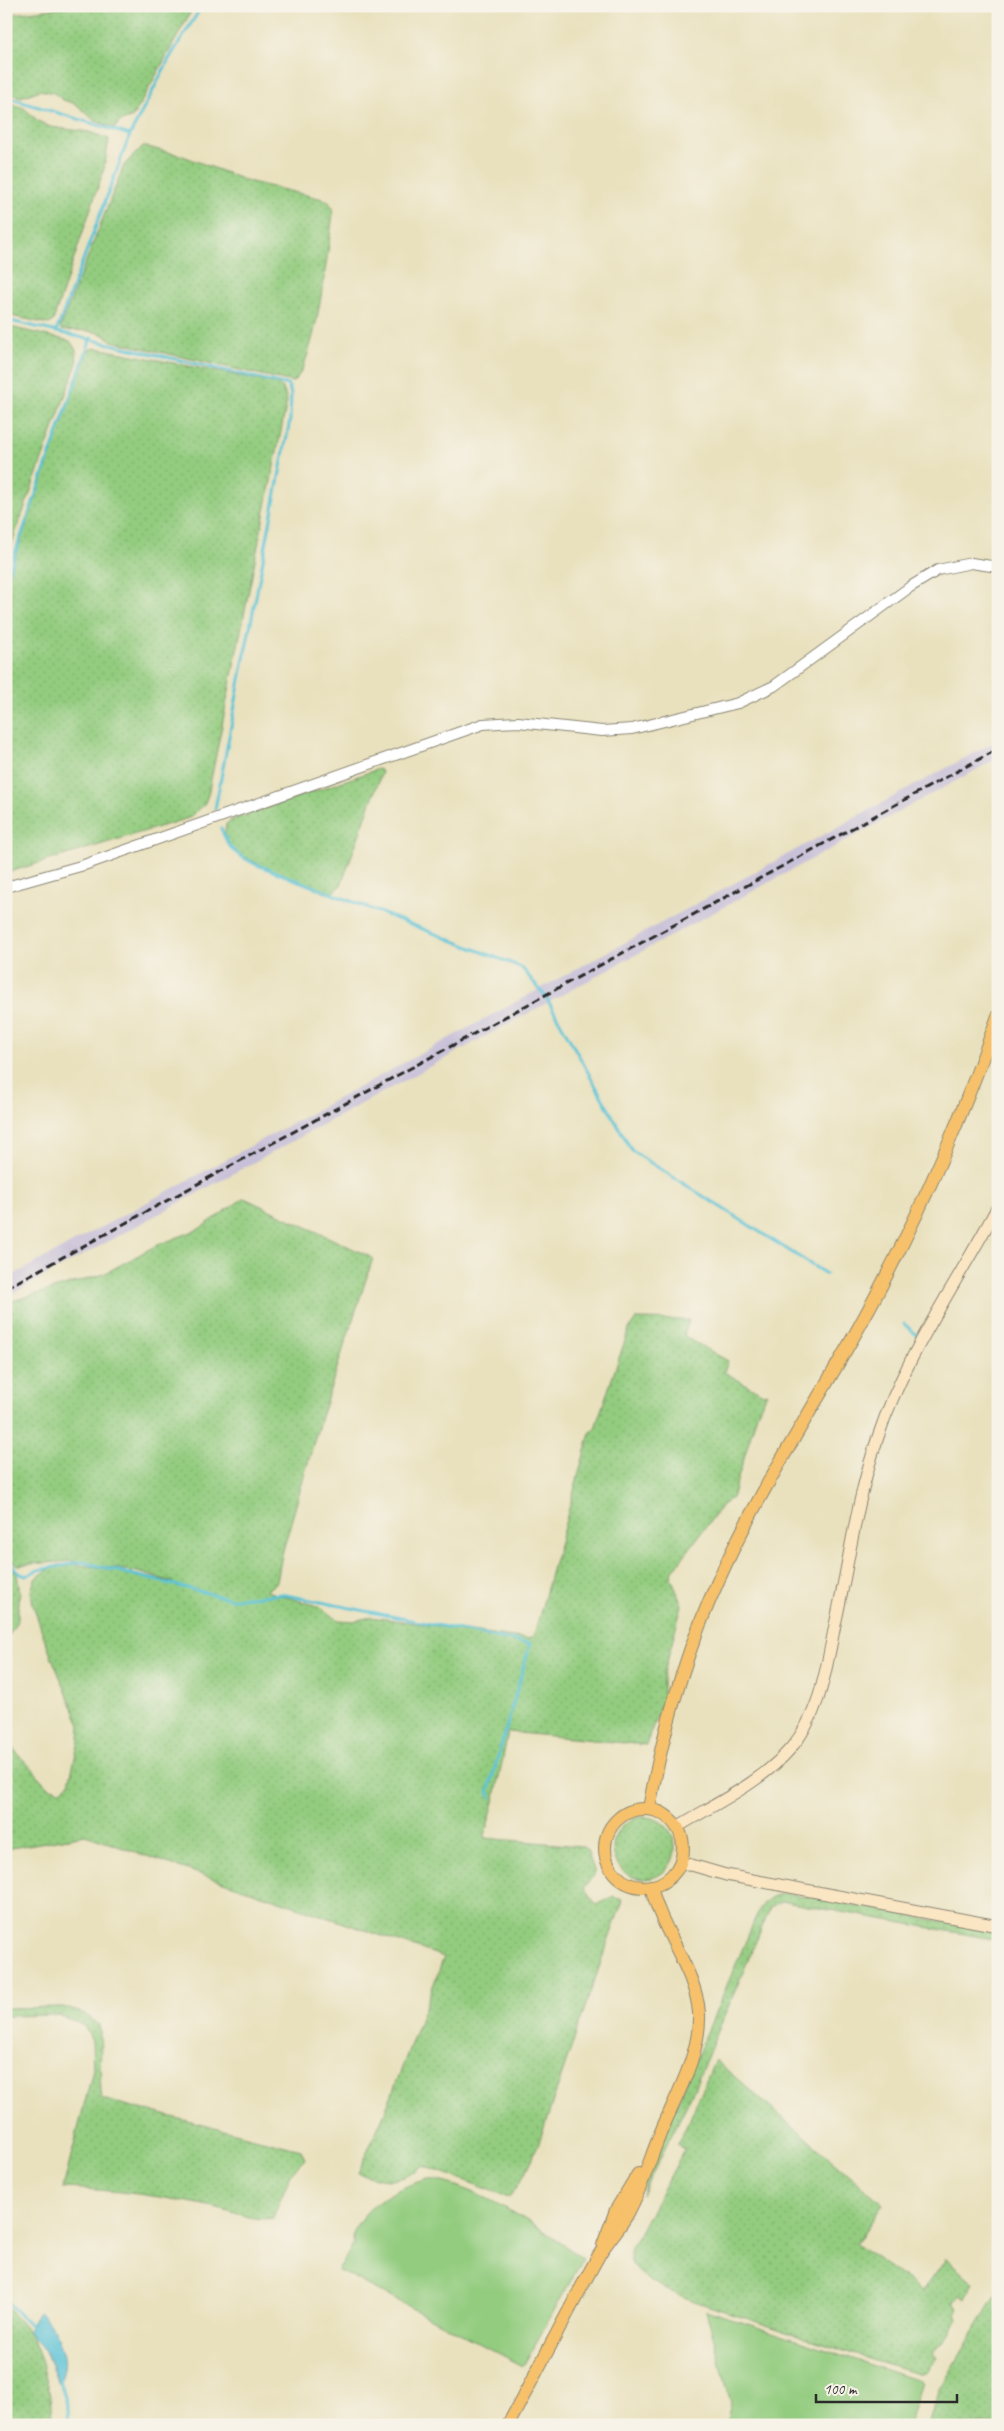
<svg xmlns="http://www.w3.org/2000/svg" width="1004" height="2431" font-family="Caveat,sans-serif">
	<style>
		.railway { fill: #c7c0d8 }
		.grass { fill: url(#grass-dots); stroke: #5f7c55 }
		.garden { fill: #93cc7f; stroke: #5f7c55 }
		.water { fill: #5bc3d7; stroke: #437781 }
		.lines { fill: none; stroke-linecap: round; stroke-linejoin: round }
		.stream { stroke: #5bc3d7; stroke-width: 3 }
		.tertiary-casing { stroke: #8a8674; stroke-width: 12 }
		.secondary-casing { stroke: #8a8674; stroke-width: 13 }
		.primary-casing { stroke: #8a8674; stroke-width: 14 }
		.tertiary { stroke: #fff; stroke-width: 10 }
		.secondary { stroke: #fbe6c4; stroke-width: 11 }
		.primary { stroke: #f6c16b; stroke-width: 12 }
		.rail { stroke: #2b2b2b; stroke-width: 3; stroke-dasharray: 8 4; stroke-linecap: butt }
	</style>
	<defs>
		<pattern id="grass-dots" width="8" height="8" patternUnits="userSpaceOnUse" patternTransform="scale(1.25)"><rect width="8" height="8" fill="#93cc7f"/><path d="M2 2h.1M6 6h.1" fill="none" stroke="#7faf6e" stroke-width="1.8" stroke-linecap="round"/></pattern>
	</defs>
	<rect width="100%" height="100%" fill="#f7f3e8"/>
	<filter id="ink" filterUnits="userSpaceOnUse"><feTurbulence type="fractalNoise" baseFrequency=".02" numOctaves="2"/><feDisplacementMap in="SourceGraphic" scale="10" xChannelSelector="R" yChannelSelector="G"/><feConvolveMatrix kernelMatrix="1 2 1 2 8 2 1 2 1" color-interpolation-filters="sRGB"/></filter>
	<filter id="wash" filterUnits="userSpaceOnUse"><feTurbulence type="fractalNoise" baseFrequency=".0096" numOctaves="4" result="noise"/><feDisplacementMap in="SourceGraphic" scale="20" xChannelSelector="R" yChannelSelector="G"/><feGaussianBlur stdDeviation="1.12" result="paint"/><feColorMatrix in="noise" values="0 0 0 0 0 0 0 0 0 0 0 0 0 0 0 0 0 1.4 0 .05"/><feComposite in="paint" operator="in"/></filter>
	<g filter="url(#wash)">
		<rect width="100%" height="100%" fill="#e9e1be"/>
		<polygon class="railway" points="998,740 998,758 6,1297 6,1279"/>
		<g class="grass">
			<polygon points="75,6 194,6 133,117 119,122 115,128 95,121 76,104 63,100 54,93 40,90 21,97 6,93 6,15"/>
			<polygon points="6,102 24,108 38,121 50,127 89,132 109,139 104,169 53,321 49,324 6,315"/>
			<path d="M 143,146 L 183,156 L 247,181 L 327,200 L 333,208 L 333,214 C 328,247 316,364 293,382 L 112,341 C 98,327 80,332 62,330 L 60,327 L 124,165 Z"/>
			<polygon points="6,326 70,341 76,350 77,363 6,559"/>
			<polygon points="97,348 275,383 283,388 287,401 208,795 204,805 189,818 6,873 6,582 86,354 90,349"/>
			<path d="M 378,769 L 382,772 L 341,885 L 332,893 L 326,893 C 306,884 237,859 227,844 C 224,838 225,831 226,824 L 232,820 Z"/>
			<path d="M 244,1198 L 373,1258 L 321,1417 L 282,1554 L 277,1582 L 266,1591 L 318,1606 L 339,1620 L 353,1621 L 371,1617 L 528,1639 L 534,1635 L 590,1433 L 595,1428 L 629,1329 L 636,1319 L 689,1320 L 684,1336 L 728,1361 L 724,1372 L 763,1394 L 767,1393 L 757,1414 L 732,1498 L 722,1505 L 672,1572 L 671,1577 L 682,1605 L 663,1677 L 663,1699 L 646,1745 L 508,1732 L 495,1798 L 484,1838 L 582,1846 L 587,1850 L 595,1873 L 584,1888 L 597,1905 L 612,1897 L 623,1900 C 601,1961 580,2022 559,2083 C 546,2119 534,2170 509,2197 L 423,2165 C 397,2185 388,2182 358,2173 L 387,2107 L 444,1957 L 85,1835 L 6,1849 L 6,1741 L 50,1788 L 61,1790 L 69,1783 L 79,1741 L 80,1725 L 47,1646 L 33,1605 L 31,1591 L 35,1579 L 46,1571 L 58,1565 L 71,1564 L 96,1567 L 173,1582 L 138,1572 L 71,1561 L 17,1565 L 6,1556 L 6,1303 L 104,1274 L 155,1246 L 199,1229 Z"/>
			<polygon points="6,1560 17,1574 20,1594 18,1601 18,1619 6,1641"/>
			<circle cx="644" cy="1848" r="31"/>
			<path d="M 788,1893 L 998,1932 L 998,1940 L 785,1902 L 777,1903 L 770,1908 L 689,2100 L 642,2195 L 648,2171 L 759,1910 C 767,1898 773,1895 788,1893 Z"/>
			<path d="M 63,2007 L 85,2014 L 99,2025 C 103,2050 98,2074 102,2099 L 301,2150 L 305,2159 L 292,2172 L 273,2218 C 250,2222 235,2211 213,2207 C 164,2196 113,2190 63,2188 L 93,2070 L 92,2041 L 84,2026 L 59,2015 L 6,2016 L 6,2008 Z"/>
			<path d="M 715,2060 L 883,2204 L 856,2244 L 923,2291 L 946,2258 L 974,2283 L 965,2299 L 960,2295 L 954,2303 L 959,2308 L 956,2314 L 958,2319 L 933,2356 L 937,2358 L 925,2371 L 918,2374 C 859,2357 801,2337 743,2317 C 710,2306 670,2296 641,2274 C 632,2267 628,2260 631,2248 L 685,2149 L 677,2144 L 689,2121 Z"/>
			<polygon points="998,2291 998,2425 928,2425 940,2389"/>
			<polygon points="6,2306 31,2335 41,2360 49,2389 53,2425 6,2425"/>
		</g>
		<g class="garden">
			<path d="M 428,2179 C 477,2185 543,2229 583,2259 L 523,2366 L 338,2270 C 342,2263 351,2250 353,2243 C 353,2239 352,2239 353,2235 C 362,2205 400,2186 428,2179 Z"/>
			<polygon points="706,2310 922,2382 909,2425 726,2425 731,2403"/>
		</g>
		<path class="water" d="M 40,2312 C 51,2323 61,2341 64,2357 C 66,2366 62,2375 59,2384 L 45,2351 L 28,2331 L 34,2317 Z"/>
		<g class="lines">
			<g class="stream">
				<polyline points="6,97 130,135"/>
				<polyline points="6,320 288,385 291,394 290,420 215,809"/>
				<polyline points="56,332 130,135 169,59 202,6"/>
				<polyline points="6,579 91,338"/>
				<path d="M 221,828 C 229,850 234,853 255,864 L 521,967 L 546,997 L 632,1151 L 826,1274"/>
				<polyline points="904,1324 917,1335"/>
				<polyline points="6,1556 18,1573 26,1576 38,1570 82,1562 231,1599 281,1594 530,1644 488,1792 491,1798"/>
				<polyline points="6,2301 32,2327"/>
				<polyline points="59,2377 68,2408 69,2425"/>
			</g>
		</g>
	</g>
	<g filter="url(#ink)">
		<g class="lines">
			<g class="tertiary-casing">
				<polyline id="tertiary" points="6,887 84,865 483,724 518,722 602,731 632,729 738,703 774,686 910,587 938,570 971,563 998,567"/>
			</g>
			<g class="secondary-casing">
				<g id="secondary">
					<path d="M 677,1827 C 715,1804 762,1782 791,1748 C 821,1713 826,1668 835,1625 C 849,1562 857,1497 878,1437 C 905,1355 958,1282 998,1206"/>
					<polyline points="681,1862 726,1875 998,1926"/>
				</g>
			</g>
			<g class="primary-casing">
				<g id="primary">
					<circle cx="644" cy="1848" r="39"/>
					<path d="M 649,1809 C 663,1730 685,1653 719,1579 C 758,1492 812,1411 859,1327 C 914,1228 960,1123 998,1016"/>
					<polyline points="603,2245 616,2210 638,2174"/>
					<path d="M 508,2425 C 539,2368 568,2311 599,2255 C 608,2240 621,2227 629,2211 C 643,2185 651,2155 663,2127 C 678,2093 701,2051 699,2013 C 696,1970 661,1931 651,1886"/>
				</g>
			</g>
			<use href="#tertiary" class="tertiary"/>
			<use href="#secondary" class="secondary"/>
			<use href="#primary" class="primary"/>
			<polyline class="rail" points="6,1288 998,749"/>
		</g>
	</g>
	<rect width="1004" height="2431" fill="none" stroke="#f7f3e8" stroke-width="25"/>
	<path d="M816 2394v8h141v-8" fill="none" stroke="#2b2b2b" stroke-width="2.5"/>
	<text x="824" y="2394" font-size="15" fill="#2b2b2b" stroke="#f7f3e8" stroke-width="4" paint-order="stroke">100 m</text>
</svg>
